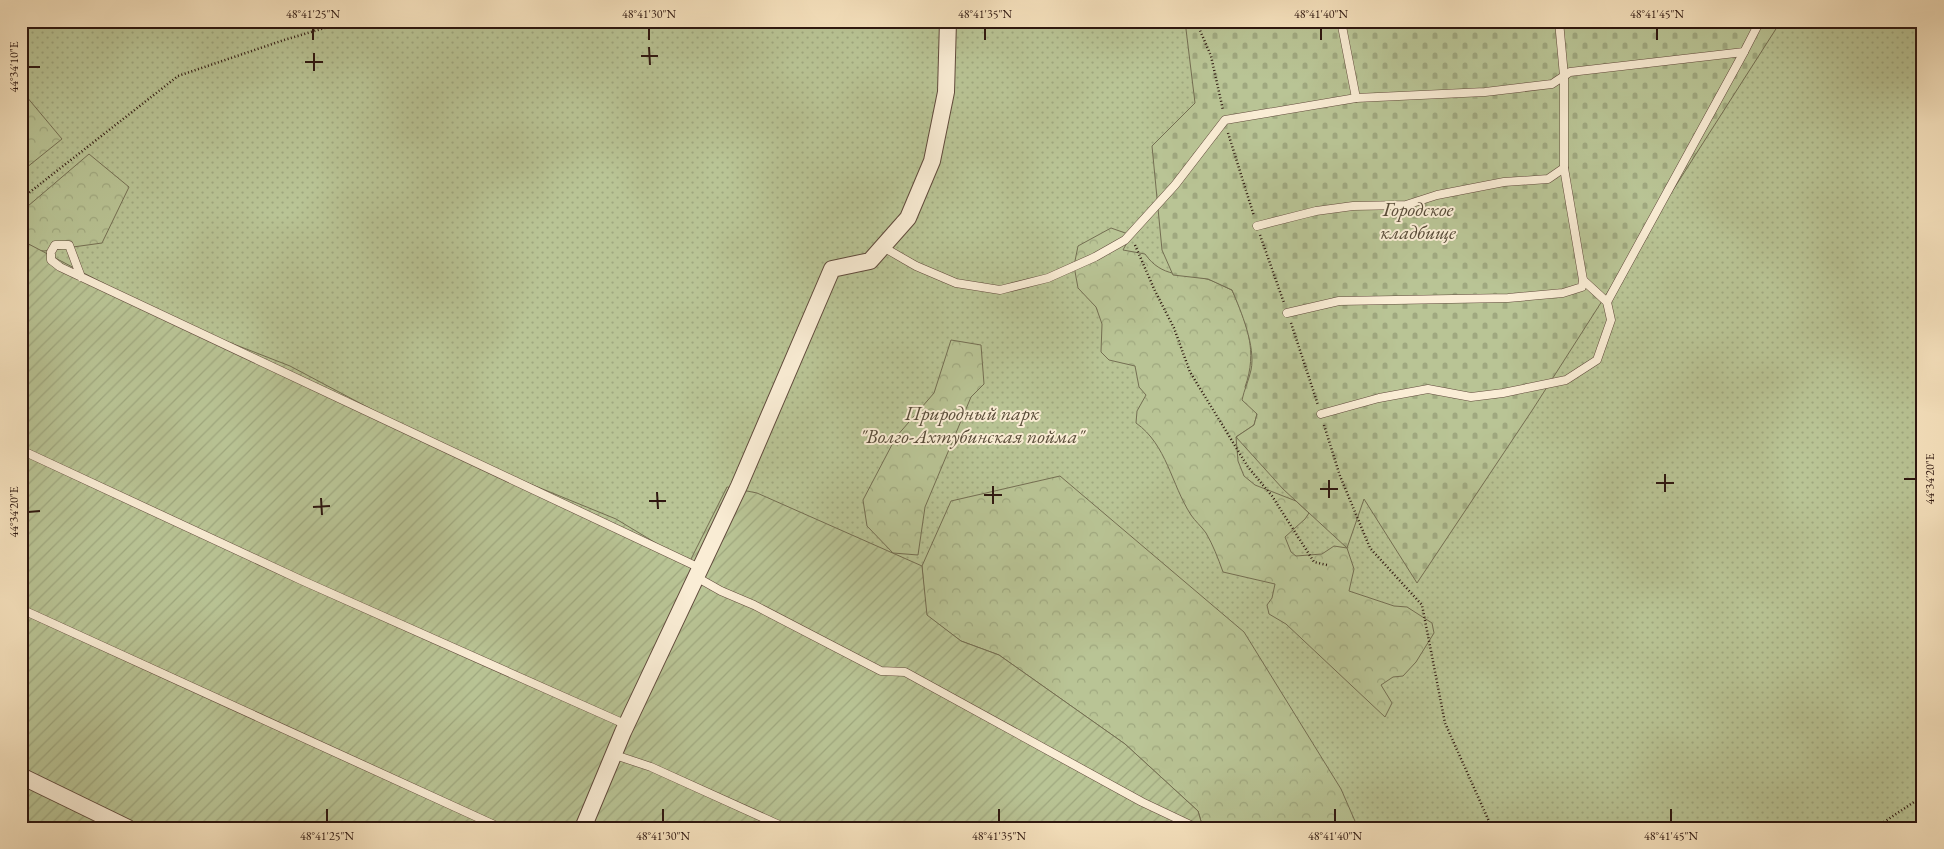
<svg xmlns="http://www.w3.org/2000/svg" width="1944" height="849" font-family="'EB Garamond',serif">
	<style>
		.grass { fill: url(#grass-dots); stroke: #746e52 }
		.forest { fill: url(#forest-crowns); stroke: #746e52 }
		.cemetery { fill: url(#cemetery-stones); stroke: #746e52 }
		.garden { fill: url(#garden-furrows); stroke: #746e52 }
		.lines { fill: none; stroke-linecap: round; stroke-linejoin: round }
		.service-casing { stroke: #604a3c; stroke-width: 9 }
		.minor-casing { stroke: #604a3c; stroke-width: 18 }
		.path { stroke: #2e1710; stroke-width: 2.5; stroke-dasharray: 1 2.5; stroke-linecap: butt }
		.service { stroke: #faedd5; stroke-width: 8 }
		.minor { stroke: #faedd5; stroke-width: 16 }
		.ticks { fill: none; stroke: #2e1710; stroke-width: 2 }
		.labels { text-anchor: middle; stroke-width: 4; stroke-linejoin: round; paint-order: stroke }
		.park-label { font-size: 20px; font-style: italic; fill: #584b38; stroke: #faedd5 }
		.neatline { fill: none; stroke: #2e1710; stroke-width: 2 }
		.ticks-label { font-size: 12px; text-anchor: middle; fill: #2e1710 }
	</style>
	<defs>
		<pattern id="grass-dots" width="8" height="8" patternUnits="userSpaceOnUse" patternTransform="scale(1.25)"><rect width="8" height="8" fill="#b9c495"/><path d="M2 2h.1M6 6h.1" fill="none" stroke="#9fa87f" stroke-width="1.8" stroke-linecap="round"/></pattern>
		<pattern id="forest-crowns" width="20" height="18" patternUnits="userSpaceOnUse" patternTransform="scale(1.25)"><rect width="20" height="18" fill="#b9c495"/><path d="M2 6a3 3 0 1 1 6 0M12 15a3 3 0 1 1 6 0" fill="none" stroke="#9fa87f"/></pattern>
		<pattern id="cemetery-stones" width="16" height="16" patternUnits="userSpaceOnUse" patternTransform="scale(1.25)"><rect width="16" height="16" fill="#b9c495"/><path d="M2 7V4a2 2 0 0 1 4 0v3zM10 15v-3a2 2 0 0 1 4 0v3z" fill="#9fa87f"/></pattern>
		<pattern id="garden-furrows" width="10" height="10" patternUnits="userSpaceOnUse" patternTransform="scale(1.25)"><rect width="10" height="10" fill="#b9c495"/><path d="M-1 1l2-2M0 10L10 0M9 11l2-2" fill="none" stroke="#9fa87f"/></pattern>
	</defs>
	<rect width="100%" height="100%" fill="#f7e3bf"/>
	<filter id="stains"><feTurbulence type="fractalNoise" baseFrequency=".004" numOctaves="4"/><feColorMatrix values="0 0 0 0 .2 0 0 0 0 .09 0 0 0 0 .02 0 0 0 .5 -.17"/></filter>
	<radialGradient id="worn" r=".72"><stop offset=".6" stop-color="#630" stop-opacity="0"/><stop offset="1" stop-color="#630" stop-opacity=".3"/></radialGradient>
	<rect class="grass" x="21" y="21" width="1902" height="807"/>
	<g class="forest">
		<polygon points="21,90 62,139 21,172"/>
		<polygon points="89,154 129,187 102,243 44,251 21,248 21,212"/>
		<path d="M 1111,228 L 1131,235 L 1123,250 L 1145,254 C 1162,278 1182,273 1207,279 C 1215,281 1224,287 1232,290 C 1247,324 1258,351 1245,387 L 1257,414 L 1254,425 L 1236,437 L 1238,461 L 1244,476 L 1255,485 L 1296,501 L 1309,513 L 1305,519 L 1285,537 L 1291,552 L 1296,556 L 1322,554 L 1334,546 L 1347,548 L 1354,569 L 1349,591 L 1394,606 L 1407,607 L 1432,623 L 1434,633 L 1416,662 L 1403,676 L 1393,677 L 1381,685 L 1392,703 L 1385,717 L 1286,624 L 1269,614 L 1267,605 L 1272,598 L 1275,584 L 1223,572 C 1218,558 1213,545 1206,533 C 1201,526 1195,521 1191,515 C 1171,484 1167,445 1136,423 L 1137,411 L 1146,395 L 1139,387 L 1135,366 L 1109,360 L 1101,352 L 1102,324 L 1096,307 L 1078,288 L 1074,266 L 1078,246 Z"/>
		<polygon points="951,340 981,345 984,384 971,397 925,507 918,555 893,553 867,526 863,500 896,437 934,393"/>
		<polygon points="1060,476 1244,632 1341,789 1358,828 1203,828 1198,811 1125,744 999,655 961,641 926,615 922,566 951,501"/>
	</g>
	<path class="cemetery" d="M 1185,21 L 1781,21 L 1533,409 L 1417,583 L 1364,499 L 1347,548 L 1283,489 L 1236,437 L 1254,425 L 1257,414 L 1242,400 C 1244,390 1249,380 1251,370 C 1256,347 1241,311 1232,290 L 1208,279 L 1173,275 L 1162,250 L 1152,146 L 1195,103 Z"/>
	<polygon class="garden" points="21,240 177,322 290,366 452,452 616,519 689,563 727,487 757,493 922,566 927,615 961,641 999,655 1125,744 1198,811 1203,828 21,828"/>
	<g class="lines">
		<g class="service-casing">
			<g id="service">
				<polyline points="1356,98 1485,92 1552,84 1570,72 1744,52 1760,21"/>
				<polyline points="1257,226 1316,211 1353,206 1406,205 1437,195 1504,182 1548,179 1564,168 1564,76 1559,21"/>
				<polyline points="883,247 916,266 956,283 1000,290 1048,278 1095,257 1125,240 1175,185 1225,120 1356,98 1341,21"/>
				<polyline points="81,277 69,245 55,245 51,252 51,260 60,267 702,569"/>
				<polyline points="1607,302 1744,52"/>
				<polyline points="1287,313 1339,301 1508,298 1563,293 1582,287 1583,280 1564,168"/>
				<polyline points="1321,414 1379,398 1428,389 1471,397 1503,393 1566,380 1597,360 1611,320 1607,302 1583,280"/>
				<polyline points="21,450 301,580 627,725"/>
				<polyline points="698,578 721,591 754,605 881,671 905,672 1142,802 1197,828"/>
				<polyline points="21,609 501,828"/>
				<polyline points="615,755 651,767 786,828"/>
			</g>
		</g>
		<g class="minor-casing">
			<g id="minor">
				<polyline points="21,776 128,828"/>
				<polyline points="583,828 623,732 739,486 832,269 870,261 908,218 932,161 946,92 948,21"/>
			</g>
		</g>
		<g class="path">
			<polyline points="1196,21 1211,56 1223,110"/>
			<polyline points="1228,133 1254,216"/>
			<polyline points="21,199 178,76 284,40 348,21"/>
			<polyline points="1260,235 1284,303"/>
			<polyline points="1135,245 1155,291 1174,328 1190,372 1248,467 1272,496 1314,562 1327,565"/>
			<polyline points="1291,323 1318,405"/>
			<polyline points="1324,425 1340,476 1370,548 1422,605 1445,723 1492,828"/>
			<polyline points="1875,828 1923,796"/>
		</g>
		<use href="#service" class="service"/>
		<use href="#minor" class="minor"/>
	</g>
	<path class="ticks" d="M 313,28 L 313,40M 649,28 L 649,40M 985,28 L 985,40M 1321,28 L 1321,40M 1657,28 L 1657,40M 649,47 L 650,65M 314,53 L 314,71M 641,56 L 658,56M 305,62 L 323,62M 28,67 L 40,67M 1665,474 L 1665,492M 1904,479 L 1916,479M 1329,480 L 1329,498M 1656,483 L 1674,483M 993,486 L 993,504M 1320,489 L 1338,489M 657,492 L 658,509M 984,495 L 1002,495M 321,498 L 322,515M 649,501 L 666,501M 313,507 L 330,506M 28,512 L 40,511M 327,809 L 327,822M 663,809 L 663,822M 999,809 L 999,822M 1335,809 L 1335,822M 1671,809 L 1671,822"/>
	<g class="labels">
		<g class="park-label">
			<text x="1418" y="216">Городское<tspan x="1418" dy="23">кладбище</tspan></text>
			<text x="972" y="420">Природный парк<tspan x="972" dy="23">"Волго-Ахтубинская пойма"</tspan></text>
		</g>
	</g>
	<rect width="1944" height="849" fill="none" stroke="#f7e3bf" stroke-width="55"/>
	<rect x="28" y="28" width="1888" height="794" class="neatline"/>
	<g class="ticks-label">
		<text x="313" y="18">48°41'25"N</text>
		<text x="649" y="18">48°41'30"N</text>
		<text x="985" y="18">48°41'35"N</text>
		<text x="1321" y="18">48°41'40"N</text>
		<text x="1657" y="18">48°41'45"N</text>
		<text transform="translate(14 67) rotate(-90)" y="4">44°34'10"E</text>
		<text transform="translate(1930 479) rotate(-90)" y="4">44°34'20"E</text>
		<text transform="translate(14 512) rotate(-90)" y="4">44°34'20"E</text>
		<text x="327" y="840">48°41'25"N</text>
		<text x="663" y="840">48°41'30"N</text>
		<text x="999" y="840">48°41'35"N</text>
		<text x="1335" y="840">48°41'40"N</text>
		<text x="1671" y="840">48°41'45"N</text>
	</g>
	<rect width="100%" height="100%" filter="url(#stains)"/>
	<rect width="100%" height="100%" fill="url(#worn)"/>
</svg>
